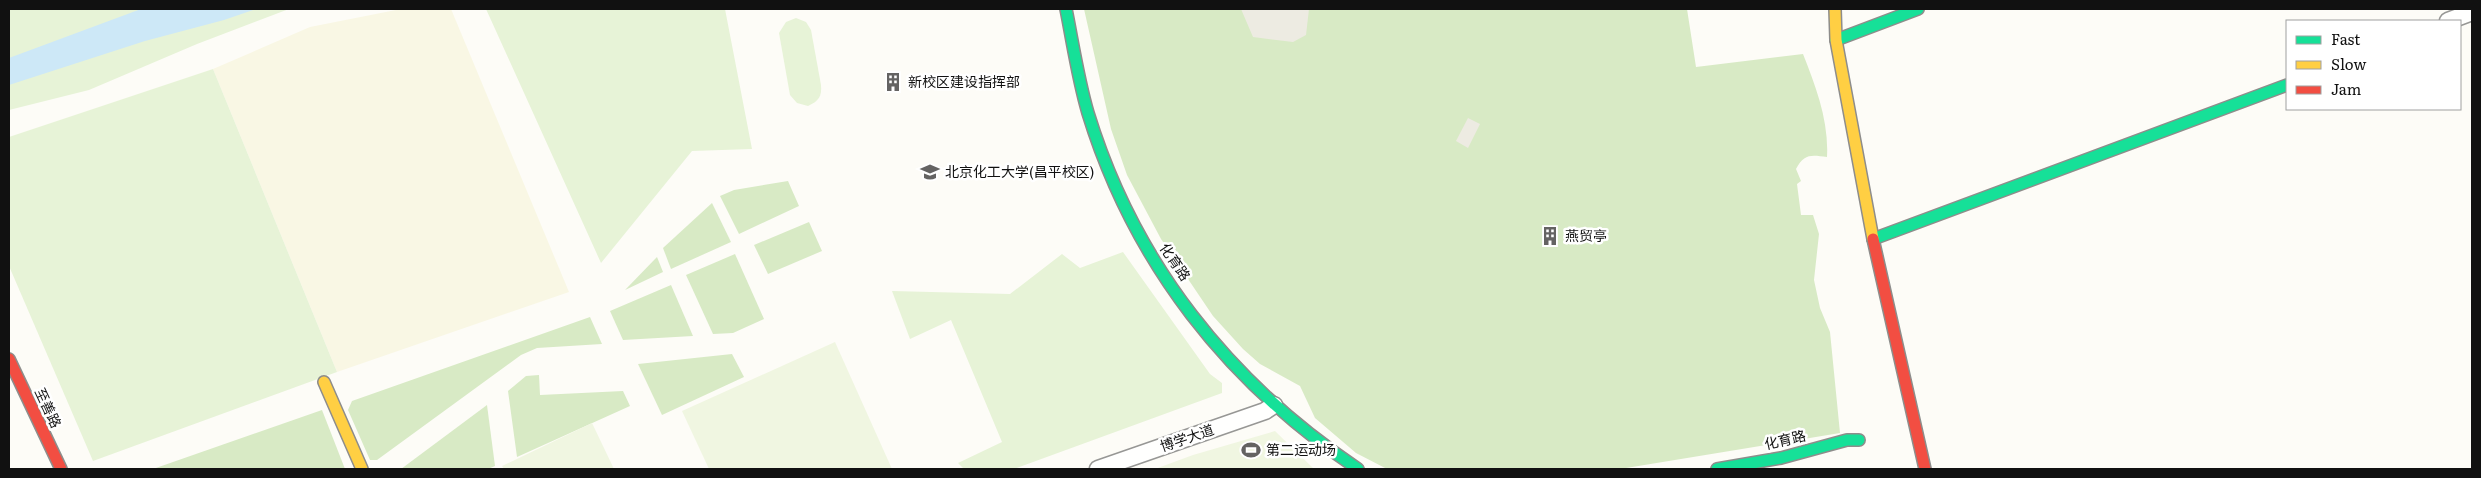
<svg xmlns="http://www.w3.org/2000/svg" width="2481" height="478" font-family="Literata,'Noto Sans SC',serif">
	<style>
		.farmland { fill: #f9f7e4 }
		.green { fill: #e7f3d7 }
		.forest { fill: #d8eac5 }
		.pitch { fill: #f0f6e1 }
		.plaza { fill: #edebe2 }
		.water { fill: #cde8f7 }
		.lines { fill: none; stroke-linecap: round; stroke-linejoin: round }
		.street-casing { stroke: #979795; stroke-width: 19 }
		.fast-casing { stroke: #8e8d8b; stroke-width: 14 }
		.slow-casing { stroke: #8e8d8b; stroke-width: 14 }
		.jam-casing { stroke: #8e8d8b; stroke-width: 14 }
		.street { stroke: #fffffe; stroke-width: 16 }
		.fast { stroke: #16e098; stroke-width: 11 }
		.slow { stroke: #ffcf43; stroke-width: 11 }
		.jam { stroke: #f24e42; stroke-width: 11 }
		.labels { text-anchor: middle; stroke-width: 5; stroke-linejoin: round; paint-order: stroke }
		.poi-label { font-size: 14px; fill: #111; stroke: #fff; text-anchor: start }
		.street-label { font-size: 14px; fill: #111; stroke: #fff }
	</style>
	<rect width="100%" height="100%" fill="#fdfcf7"/>
	<polygon class="farmland" points="401,9 451,9 569,292 337,372 213,69 310,27"/>
	<g class="green">
		<polygon points="9,9 289,9 197,44 89,90 9,110"/>
		<polygon points="486,9 725,9 752,149 692,151 601,263"/>
		<path d="M 796,18 L 806,22 L 811,30 L 821,85 C 822,96 819,101 808,106 L 797,103 L 790,95 L 779,33 L 786,22 Z"/>
		<polygon points="213,69 337,372 93,461 9,266 9,137"/>
		<polygon points="1123,252 1210,374 1222,383 1222,393 1014,469 964,469 958,463 1002,442 951,320 910,339 892,291 1010,294 1062,254 1080,268"/>
	</g>
	<g class="forest">
		<path d="M 1084,9 L 1687,9 L 1696,67 L 1803,54 C 1816,87 1829,121 1827,157 C 1812,155 1804,153 1796,169 L 1801,181 L 1797,184 L 1801,215 L 1813,215 L 1819,234 L 1814,280 L 1820,308 L 1830,332 L 1840,433 L 1620,469 L 1387,469 L 1356,453 L 1315,418 L 1300,386 L 1260,364 L 1243,349 L 1213,316 L 1161,239 L 1127,175 L 1111,129 Z"/>
		<polygon points="788,181 799,206 739,234 720,196 734,190"/>
		<polygon points="712,203 731,242 671,269 663,248"/>
		<polygon points="809,222 822,251 768,274 754,245"/>
		<polygon points="735,254 764,319 733,333 713,334 686,275"/>
		<polygon points="657,257 663,272 625,290"/>
		<polygon points="671,285 693,336 623,340 610,311"/>
		<polygon points="590,317 602,344 537,348 521,355 377,460 370,460 348,410 352,401"/>
		<polygon points="732,354 744,377 662,415 638,364"/>
		<polygon points="539,375 540,395 623,391 630,406 517,457 508,391 526,376"/>
		<polygon points="487,405 495,466 488,469 401,469"/>
		<polygon points="322,410 345,469 153,469"/>
	</g>
	<g class="pitch">
		<polygon points="835,342 892,469 709,469 682,411"/>
		<polygon points="592,423 614,469 504,469 502,466"/>
		<polygon points="1275,431 1314,469 1155,469 1193,455"/>
	</g>
	<g class="plaza">
		<polygon points="1241,9 1309,9 1306,35 1293,42 1253,37"/>
		<polygon points="1468,118 1480,124 1468,148 1456,141"/>
	</g>
	<polygon class="water" points="141,9 256,9 224,20 145,41 9,85 9,58"/>
	<g class="lines">
		<g class="street-casing">
			<g id="street">
				<polyline points="2448,21 2472,12"/>
				<polyline points="1098,469 1265,411 1274,405"/>
			</g>
		</g>
		<g class="fast-casing">
			<g id="fast">
				<path d="M 1066,9 C 1073,44 1078,79 1088,113 C 1134,263 1228,382 1358,469"/>
				<polyline points="1836,40 1918,9"/>
				<polyline points="1873,239 2287,85"/>
				<polyline points="1717,469 1781,458 1847,440 1859,440"/>
			</g>
		</g>
		<g class="slow-casing">
			<g id="slow">
				<polyline points="1835,9 1836,40 1873,239"/>
				<polyline points="324,382 362,469"/>
			</g>
		</g>
		<g class="jam-casing">
			<g id="jam">
				<polyline points="1873,239 1925,469"/>
				<polyline points="9,359 61,469"/>
			</g>
		</g>
		<use href="#street" class="street"/>
		<use href="#fast" class="fast"/>
		<use href="#slow" class="slow"/>
		<use href="#jam" class="jam"/>
	</g>
	<defs>
		<g id="building-bare" transform="scale(1.5)"><path d="M-4-6H4V6H1V3H-1V6H-4ZM-2.5-4.3h1.7v1.8h-1.7ZM.8-4.3h1.7v1.8H.8ZM-2.5-1h1.7V.8h-1.7ZM.8-1h1.7V.8H.8Z" fill="#646362" stroke="#fff" stroke-width="2.5" paint-order="stroke"/></g>
		<g id="university-bare" transform="scale(1.5)"><path d="M0-5L7-2L0 1L-7-2ZM-4 1L0 2.5L4 1V4Q0 6-4 4Z" fill="#646362" stroke="#fff" stroke-width="2.5" paint-order="stroke"/></g>
		<g id="stadium-bare" transform="scale(1.5)"><path d="M0-5a6.5 5 0 1 0 0 10a6.5 5 0 1 0 0-10ZM-3.5-1.8h7v3.6h-7Z" fill="#646362" stroke="#fff" stroke-width="2.5" paint-order="stroke"/></g>
	</defs>
	<g fill-rule="evenodd">
		<use href="#building-bare" x="893" y="82"/>
		<use href="#university-bare" x="930" y="172"/>
		<use href="#building-bare" x="1550" y="236"/>
		<use href="#stadium-bare" x="1251" y="450"/>
	</g>
	<g class="labels">
		<g class="poi-label">
			<text x="908" y="87">新校区建设指挥部</text>
			<text x="945" y="177">北京化工大学(昌平校区)</text>
			<text x="1565" y="241">燕贸亭</text>
			<text x="1266" y="455">第二运动场</text>
		</g>
		<g class="street-label">
			<text transform="translate(1175 262) rotate(56)" y="5">化育路</text>
			<text transform="translate(48 408) rotate(65)" y="5">至善路</text>
			<text transform="translate(1187 438) rotate(-19)" y="5">博学大道</text>
			<text transform="translate(1785 440) rotate(-13)" y="5">化育路</text>
		</g>
	</g>
	<rect width="2481" height="478" fill="none" stroke="#111111" stroke-width="20"/>
	<rect x="2286" y="20" width="175" height="90" fill="#ffffff" stroke="#a0a0a0"/>
	<rect x="2296" y="36" width="25" height="8" fill="#16e098" stroke="#a0a0a0"/>
	<text x="2331" y="45" font-size="15" fill="#111111">Fast</text>
	<rect x="2296" y="61" width="25" height="8" fill="#ffcf43" stroke="#a0a0a0"/>
	<text x="2331" y="70" font-size="15" fill="#111111">Slow</text>
	<rect x="2296" y="86" width="25" height="8" fill="#f24e42" stroke="#a0a0a0"/>
	<text x="2331" y="95" font-size="15" fill="#111111">Jam</text>
</svg>
